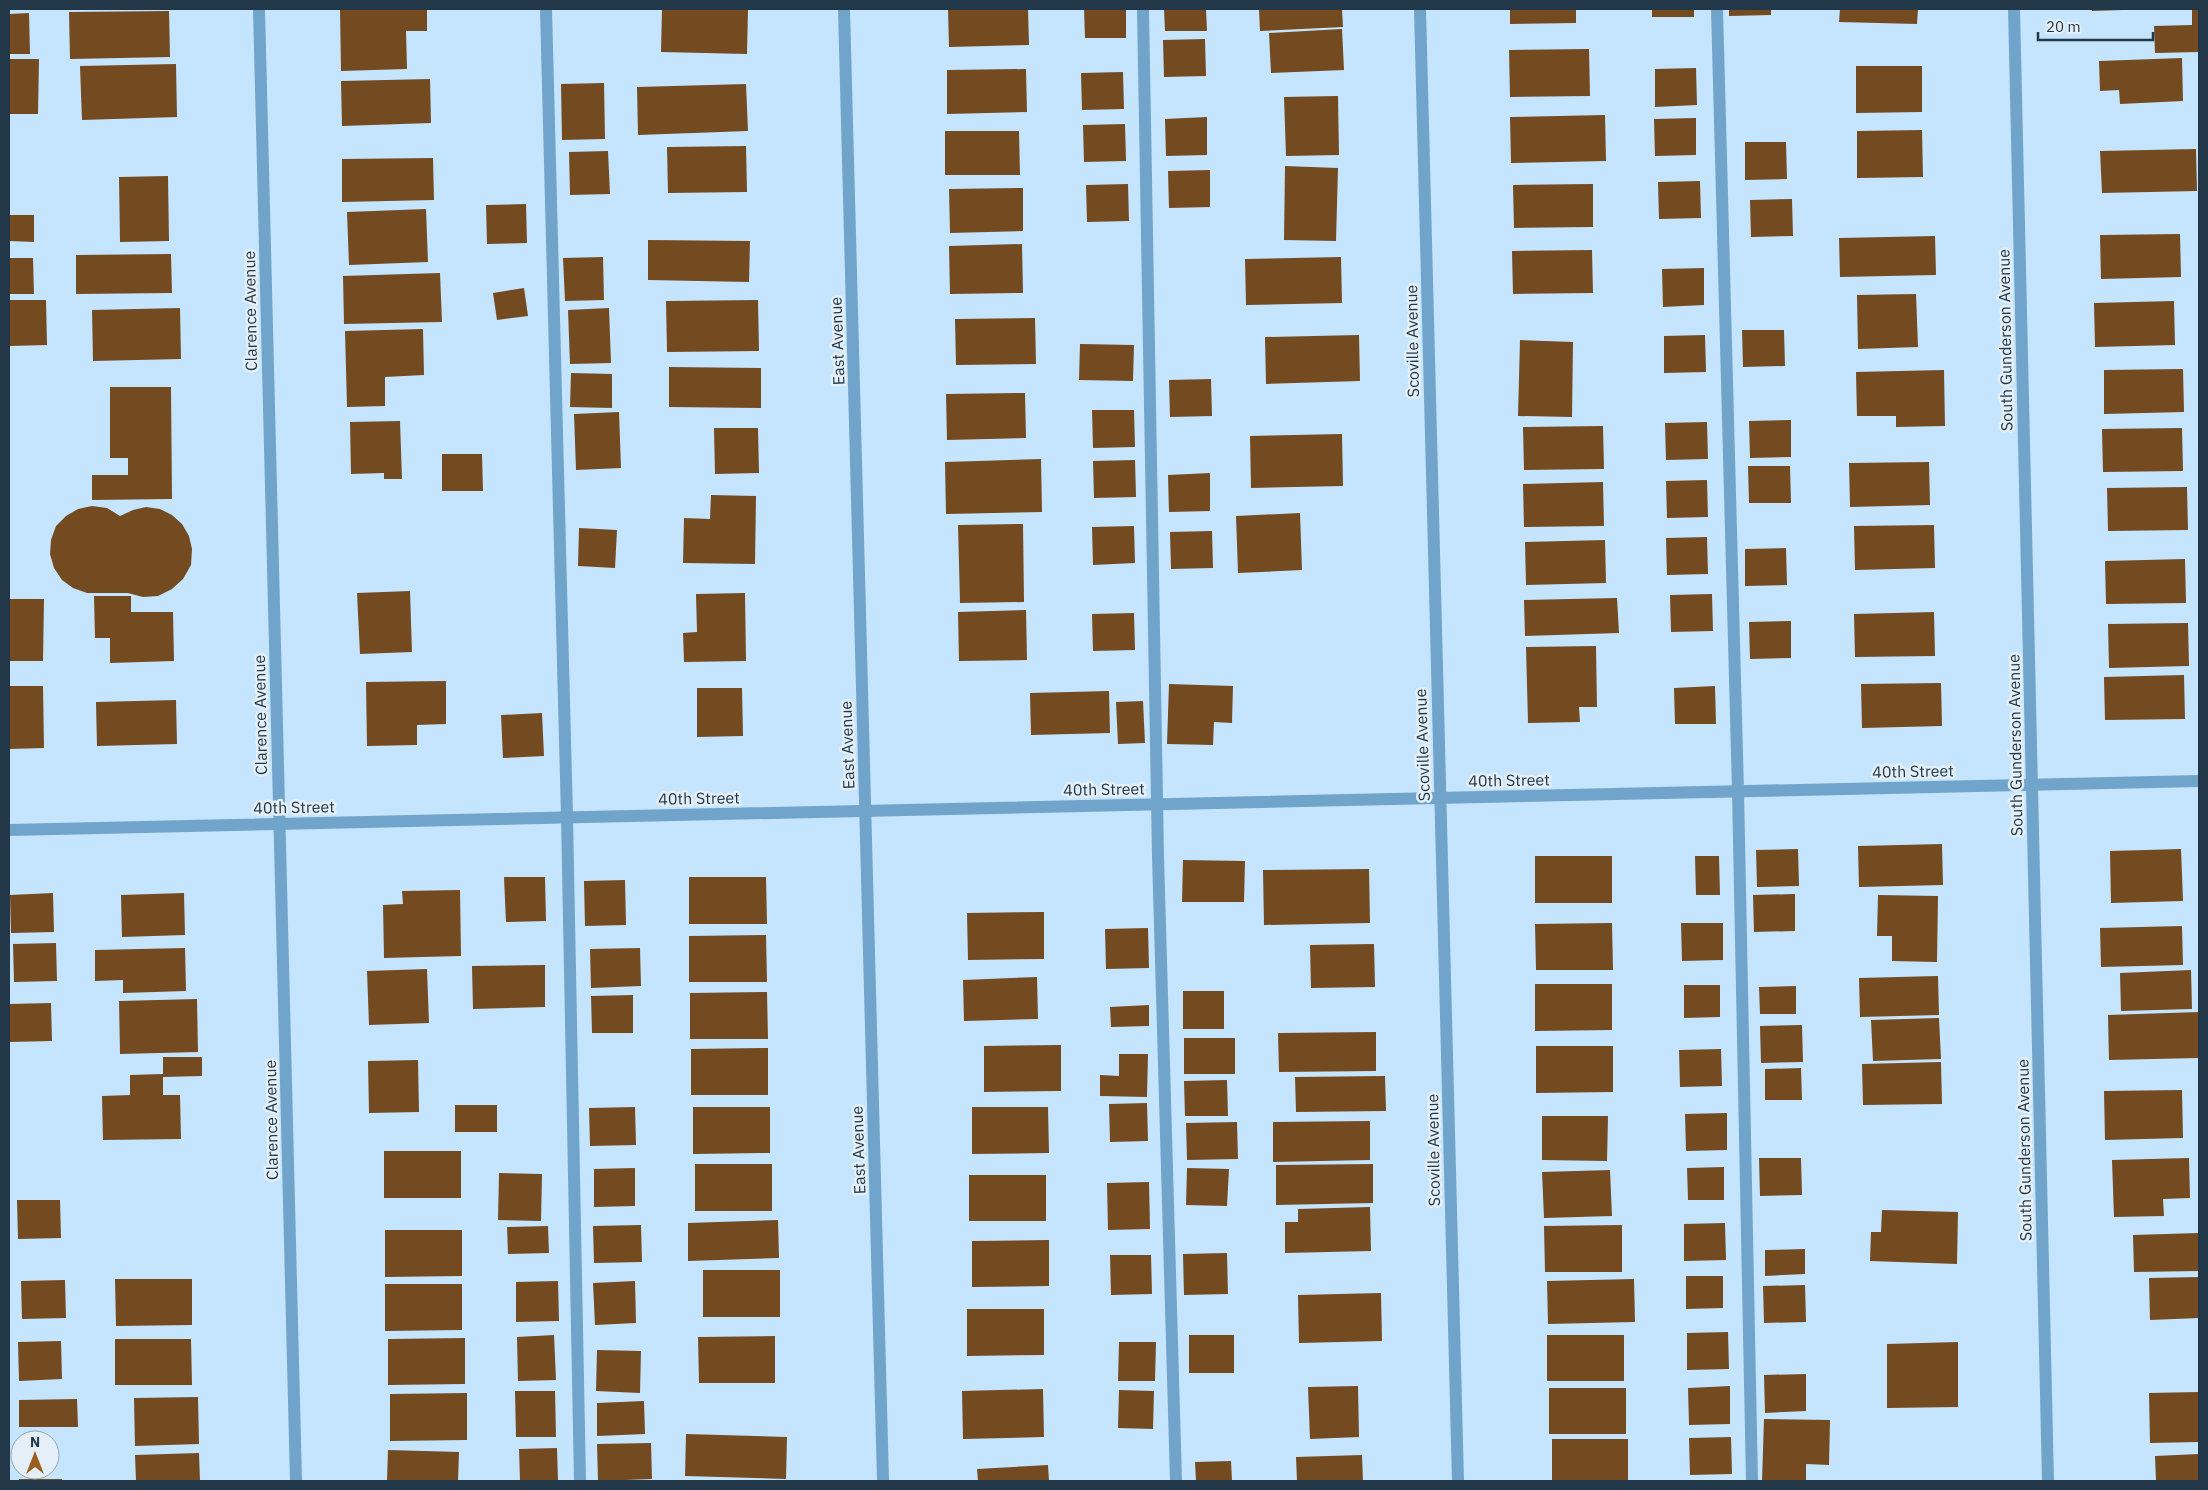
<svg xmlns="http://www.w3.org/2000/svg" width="2208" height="1490" font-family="'IBM Plex Sans',sans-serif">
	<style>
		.building { fill: #744a21 }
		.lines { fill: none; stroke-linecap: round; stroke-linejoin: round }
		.lane { stroke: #71a4cb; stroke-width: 12 }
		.street { stroke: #71a4cb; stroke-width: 12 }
		.labels { text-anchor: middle; stroke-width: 5; stroke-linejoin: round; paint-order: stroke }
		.street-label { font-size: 16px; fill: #223848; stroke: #e4eff7 }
	</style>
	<rect width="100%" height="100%" fill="#c5e5fe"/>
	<g class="building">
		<polygon points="340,9 427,9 427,31 406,31 407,69 341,71"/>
		<polygon points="662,9 748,9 747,54 661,52"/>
		<polygon points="948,9 1028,9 1029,45 949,47"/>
		<polygon points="1084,9 1126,9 1126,38 1085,38"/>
		<polygon points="1164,9 1206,9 1207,31 1165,31"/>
		<polygon points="1259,9 1342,9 1343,27 1260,31"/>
		<polygon points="1510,9 1576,9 1576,23 1510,24"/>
		<rect x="1652" y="9" width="42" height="8"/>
		<polygon points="1729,9 1771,9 1771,15 1729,16"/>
		<polygon points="1840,9 1918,9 1917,24 1839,22"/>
		<polygon points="2092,9 2123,9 2123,10 2092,11"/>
		<polygon points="2192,9 2199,9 2199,52 2155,53 2154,26 2192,25"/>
		<polygon points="169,11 170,57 70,59 69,12"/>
		<polygon points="29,13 30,54 9,54 9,14"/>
		<polygon points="1342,29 1344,70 1271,73 1269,33"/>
		<polygon points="1205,39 1206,76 1164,77 1163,40"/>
		<polygon points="1589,49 1590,96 1510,97 1509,50"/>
		<polygon points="2182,58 2183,101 2120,104 2119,90 2100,91 2099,61"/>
		<polygon points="9,59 39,59 38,114 9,114"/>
		<polygon points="176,64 177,117 82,120 80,66"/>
		<polygon points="1856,66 1922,66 1922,112 1856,113"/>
		<polygon points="1696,68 1697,105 1655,107 1655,69"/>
		<polygon points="1026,69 1027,112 947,114 947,70"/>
		<polygon points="1123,72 1124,109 1082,110 1081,73"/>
		<polygon points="430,79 431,123 342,126 341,81"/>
		<polygon points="604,83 605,139 562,140 561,84"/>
		<polygon points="746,84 748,131 638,135 637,87"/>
		<polygon points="1338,96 1339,155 1286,156 1284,97"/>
		<polygon points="1605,115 1606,161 1511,163 1510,117"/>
		<polygon points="1207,117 1207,155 1166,156 1165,119"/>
		<polygon points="1696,118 1696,155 1655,156 1654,119"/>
		<polygon points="1125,124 1126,161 1084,162 1083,125"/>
		<polygon points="1922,130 1923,177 1857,178 1857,131"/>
		<polygon points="945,131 1019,131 1020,175 945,175"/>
		<polygon points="1745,142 1786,142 1787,179 1745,180"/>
		<polygon points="746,146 747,192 668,193 667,147"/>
		<polygon points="2196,149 2197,191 2102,193 2100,151"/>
		<polygon points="608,151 610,194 570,195 569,152"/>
		<polygon points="433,158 434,200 342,202 342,159"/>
		<polygon points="1285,166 1338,168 1336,241 1284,240"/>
		<polygon points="1210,170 1210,207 1169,208 1168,171"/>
		<polygon points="168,176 169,241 120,242 119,177"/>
		<polygon points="1700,181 1701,218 1659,219 1658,182"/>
		<polygon points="1128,184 1129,221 1087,222 1086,185"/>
		<polygon points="1593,184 1593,227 1514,228 1513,185"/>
		<polygon points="1023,188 1023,231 950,233 949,189"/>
		<polygon points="1792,199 1793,236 1751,237 1750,200"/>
		<polygon points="526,204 527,243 487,244 486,205"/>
		<polygon points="426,209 428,262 349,265 347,212"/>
		<polygon points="9,215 34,215 34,242 9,241"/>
		<polygon points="2180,234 2181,277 2101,279 2100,235"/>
		<polygon points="1935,236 1936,275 1840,277 1839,238"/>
		<polygon points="648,240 750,241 749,282 648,280"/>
		<polygon points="1022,244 1023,293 950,294 949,246"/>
		<polygon points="1592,250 1593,293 1513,294 1512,251"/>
		<polygon points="171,254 172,293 76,294 76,255"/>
		<polygon points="603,257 604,300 565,301 563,258"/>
		<polygon points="1341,257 1342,303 1246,305 1245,259"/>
		<polygon points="9,258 33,258 34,294 9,294"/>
		<polygon points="1704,268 1704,305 1663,307 1662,269"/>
		<polygon points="440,273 442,322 344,324 343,276"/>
		<polygon points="524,288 528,316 497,320 493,293"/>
		<polygon points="1916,294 1918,347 1858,349 1857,295"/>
		<polygon points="9,300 46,300 47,345 9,346"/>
		<polygon points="758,300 759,351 667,352 666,301"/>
		<polygon points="2174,301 2175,345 2095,347 2094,303"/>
		<polygon points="180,308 181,359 93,361 92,310"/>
		<polygon points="609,308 611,363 570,364 568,310"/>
		<polygon points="1035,318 1036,364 956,365 955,319"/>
		<polygon points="423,329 424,375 385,377 385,406 347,407 345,331"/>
		<polygon points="1742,330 1784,330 1785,366 1743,367"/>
		<polygon points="1359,335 1360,381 1266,384 1265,337"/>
		<polygon points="1705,335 1706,372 1664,373 1664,336"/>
		<polygon points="1520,340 1573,342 1572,417 1518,416"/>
		<polygon points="1080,344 1134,345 1133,381 1079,380"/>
		<polygon points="669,367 761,368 761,408 669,407"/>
		<polygon points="2183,369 2184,412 2104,414 2104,370"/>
		<polygon points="1944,370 1945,426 1896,427 1896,416 1857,416 1856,372"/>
		<polygon points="571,373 612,374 612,408 570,407"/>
		<polygon points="1211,379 1212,416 1170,417 1169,380"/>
		<polygon points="110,387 171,387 172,499 92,500 92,475 128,475 128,458 110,458"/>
		<polygon points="1025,393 1026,438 947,440 946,394"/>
		<polygon points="1092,410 1134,410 1135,447 1093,448"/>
		<polygon points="619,412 621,468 576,470 574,414"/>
		<polygon points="1791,420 1791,457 1750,458 1749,421"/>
		<polygon points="400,421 402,479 384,479 384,473 351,474 350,422"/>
		<polygon points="1707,422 1708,459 1666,460 1665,423"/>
		<polygon points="1603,426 1604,469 1524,470 1523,427"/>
		<polygon points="714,428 758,428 759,473 715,474"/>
		<polygon points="2182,428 2183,471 2103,472 2102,429"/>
		<polygon points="1342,434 1343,486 1251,488 1250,436"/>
		<polygon points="442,454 482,454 483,491 442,491"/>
		<polygon points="1041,459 1042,512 946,514 945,462"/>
		<polygon points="1135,460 1136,497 1094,498 1093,461"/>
		<polygon points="1929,462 1930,505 1850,507 1849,463"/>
		<polygon points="1748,466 1790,466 1791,503 1749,503"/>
		<polygon points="1210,473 1210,511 1169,512 1168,475"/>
		<polygon points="1707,480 1708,517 1667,518 1666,481"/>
		<polygon points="1603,482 1604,526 1524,527 1523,484"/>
		<polygon points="2187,487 2188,530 2108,531 2107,488"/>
		<polygon points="711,495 756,496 755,564 683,563 684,518 710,519"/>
		<polygon points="92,506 107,508 120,516 133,510 146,507 160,509 172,515 182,524 189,536 192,549 191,565 183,579 172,589 158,596 143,597 128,593 87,593 73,588 62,580 54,568 50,554 51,540 56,526 66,516 78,509"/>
		<polygon points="1300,513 1302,570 1238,573 1236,516"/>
		<polygon points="1023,524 1024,602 960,603 958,525"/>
		<polygon points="1934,525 1935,568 1855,570 1854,526"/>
		<polygon points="1134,526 1135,563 1093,565 1092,527"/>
		<polygon points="579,528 617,530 615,568 578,566"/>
		<polygon points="1212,531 1213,568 1171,569 1170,532"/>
		<polygon points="1707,537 1708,574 1667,575 1666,538"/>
		<polygon points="1605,540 1606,583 1526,585 1525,542"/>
		<polygon points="1786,548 1787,585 1745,586 1745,549"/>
		<polygon points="2185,559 2186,603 2106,604 2105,561"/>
		<polygon points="410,591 412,652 360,654 357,593"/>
		<polygon points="745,593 746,661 684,662 683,633 697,632 696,594"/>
		<polygon points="1712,594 1713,631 1671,632 1670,595"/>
		<polygon points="94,596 131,596 131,612 173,612 174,661 110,663 110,638 95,638"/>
		<polygon points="1617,598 1619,633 1525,636 1524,600"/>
		<polygon points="9,599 44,599 43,661 9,661"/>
		<polygon points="1026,610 1027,660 959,661 958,612"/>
		<polygon points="1934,612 1935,656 1855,657 1854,614"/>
		<polygon points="1134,613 1135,650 1093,651 1092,614"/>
		<polygon points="1791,621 1791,658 1750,659 1749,622"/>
		<polygon points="2188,623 2189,666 2109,668 2108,624"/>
		<polygon points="1596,646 1597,707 1579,707 1580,722 1528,723 1526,647"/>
		<polygon points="2184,675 2185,719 2105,720 2104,677"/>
		<polygon points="446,681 446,724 417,725 417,745 367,746 366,682"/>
		<polygon points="1941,683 1942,726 1862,728 1861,684"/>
		<polygon points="1169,684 1233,686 1232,723 1214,722 1213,745 1167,744"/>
		<polygon points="9,686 43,686 44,748 9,749"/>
		<polygon points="1715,686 1716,724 1675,724 1674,688"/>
		<polygon points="697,688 742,688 743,736 697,737"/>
		<polygon points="1109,691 1110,733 1031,735 1030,693"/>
		<polygon points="176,700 177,744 97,746 96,702"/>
		<polygon points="1143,701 1145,743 1118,744 1116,702"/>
		<polygon points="542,713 544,756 503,758 501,715"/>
		<polygon points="1942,844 1943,885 1859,887 1858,846"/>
		<polygon points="1798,849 1799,886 1757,887 1756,850"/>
		<polygon points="2181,849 2183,901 2111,903 2110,851"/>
		<rect x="1535" y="856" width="77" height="47"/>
		<polygon points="1695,856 1719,856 1720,895 1696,895"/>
		<polygon points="1183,860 1245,861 1244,902 1182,902"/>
		<polygon points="1369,869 1370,923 1264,925 1263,870"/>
		<polygon points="504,877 545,877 546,921 506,922"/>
		<polygon points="689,877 766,877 767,924 689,924"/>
		<polygon points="625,880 626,925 585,926 584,881"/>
		<polygon points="460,890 461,956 384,958 383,905 403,904 402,891"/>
		<polygon points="53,893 54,932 11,933 10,895"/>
		<polygon points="184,893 185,935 122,937 121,895"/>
		<polygon points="1795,894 1795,931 1754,932 1753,895"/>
		<polygon points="1878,895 1938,896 1937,962 1892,961 1892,936 1877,936"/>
		<polygon points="1044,912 1044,959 968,960 967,913"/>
		<polygon points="1612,923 1613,970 1536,970 1535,924"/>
		<polygon points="1681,923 1723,923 1723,960 1682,961"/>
		<polygon points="2182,926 2183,965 2101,967 2100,928"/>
		<polygon points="1148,928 1149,968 1106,969 1105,929"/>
		<polygon points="766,935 767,982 689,982 689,936"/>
		<polygon points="56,943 57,981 14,982 13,944"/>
		<polygon points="1374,944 1375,987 1311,988 1310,945"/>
		<polygon points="185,948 186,991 123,993 123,980 95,981 95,950"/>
		<polygon points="640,948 641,986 591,988 590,949"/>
		<polygon points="545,965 545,1007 473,1009 472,966"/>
		<polygon points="427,969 429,1023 369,1025 367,971"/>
		<polygon points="2191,970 2192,1009 2121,1011 2120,973"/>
		<polygon points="1938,976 1939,1015 1860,1017 1859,978"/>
		<polygon points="1037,977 1038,1019 964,1021 963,980"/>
		<polygon points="1535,984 1612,984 1612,1030 1535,1031"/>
		<polygon points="1684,985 1720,985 1720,1017 1684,1018"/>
		<polygon points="1796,986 1796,1014 1760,1014 1759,987"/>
		<rect x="1183" y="991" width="41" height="38"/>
		<polygon points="767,992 768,1039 690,1039 690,993"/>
		<polygon points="633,995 633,1033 592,1033 591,996"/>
		<polygon points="197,999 198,1052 120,1054 119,1001"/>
		<polygon points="51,1003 52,1041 9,1042 9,1004"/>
		<polygon points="1149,1005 1149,1026 1111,1027 1110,1007"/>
		<polygon points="2199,1012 2199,1058 2109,1060 2108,1015"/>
		<polygon points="1939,1018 1941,1059 1873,1061 1871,1020"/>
		<polygon points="1802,1025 1803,1062 1761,1063 1760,1026"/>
		<polygon points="1376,1032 1376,1071 1279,1072 1278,1033"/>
		<rect x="1184" y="1038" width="51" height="36"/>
		<polygon points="1061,1045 1061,1091 984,1092 984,1046"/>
		<polygon points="1536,1046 1613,1046 1613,1092 1536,1093"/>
		<polygon points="768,1048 768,1095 691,1095 691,1049"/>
		<polygon points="1721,1049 1722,1086 1680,1087 1679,1050"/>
		<polygon points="1119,1054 1148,1054 1147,1097 1100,1096 1100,1075 1119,1076"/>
		<polygon points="163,1057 202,1057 202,1076 163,1077 163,1095 180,1095 181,1139 103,1140 102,1096 130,1095 130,1075 163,1074"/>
		<polygon points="418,1060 419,1112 369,1113 368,1061"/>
		<polygon points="1941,1062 1942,1104 1863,1105 1862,1064"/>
		<polygon points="1801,1068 1802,1100 1765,1100 1765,1069"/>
		<polygon points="1385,1076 1386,1111 1296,1112 1295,1077"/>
		<polygon points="1227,1080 1228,1116 1185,1116 1184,1081"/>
		<polygon points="2182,1090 2183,1138 2105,1140 2104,1091"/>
		<polygon points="1147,1103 1148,1141 1110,1142 1109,1104"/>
		<rect x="455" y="1105" width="42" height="27"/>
		<polygon points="635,1107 636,1145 590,1146 589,1108"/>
		<polygon points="693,1107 770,1107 770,1153 693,1154"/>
		<polygon points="972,1107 1048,1107 1049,1153 972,1154"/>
		<polygon points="1727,1113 1727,1150 1686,1151 1685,1114"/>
		<polygon points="1542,1116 1608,1116 1607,1161 1542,1160"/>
		<polygon points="1370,1121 1370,1160 1273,1162 1273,1122"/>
		<polygon points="1237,1122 1238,1159 1187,1160 1186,1123"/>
		<rect x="384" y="1151" width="77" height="47"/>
		<polygon points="1759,1158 1801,1158 1802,1195 1760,1196"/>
		<polygon points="2189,1158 2190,1198 2163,1199 2164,1216 2114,1217 2112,1160"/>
		<rect x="695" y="1164" width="77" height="47"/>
		<polygon points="1373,1164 1373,1203 1276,1205 1276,1165"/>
		<polygon points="1724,1167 1724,1200 1688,1200 1687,1168"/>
		<polygon points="635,1168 635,1206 594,1207 594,1169"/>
		<polygon points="1187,1168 1229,1169 1227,1206 1186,1205"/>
		<polygon points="1610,1170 1612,1216 1544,1218 1542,1172"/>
		<polygon points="499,1173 542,1174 541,1221 498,1220"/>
		<rect x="969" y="1175" width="77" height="46"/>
		<polygon points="1149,1182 1150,1229 1108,1230 1107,1183"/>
		<polygon points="17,1200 60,1200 61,1238 18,1239"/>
		<polygon points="1370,1207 1371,1251 1285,1253 1285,1222 1298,1222 1298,1209"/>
		<polygon points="1882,1210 1958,1212 1957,1264 1870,1261 1871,1232 1881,1232"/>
		<polygon points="778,1220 779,1258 688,1261 688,1223"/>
		<polygon points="1725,1223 1726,1260 1684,1261 1684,1224"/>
		<polygon points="641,1225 642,1262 594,1263 593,1226"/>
		<polygon points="1622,1225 1622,1272 1545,1272 1544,1226"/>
		<polygon points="548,1226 549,1253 508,1254 507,1227"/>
		<polygon points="385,1230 462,1230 462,1276 385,1277"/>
		<polygon points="2199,1233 2199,1271 2134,1272 2133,1235"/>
		<polygon points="1049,1240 1049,1286 972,1287 972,1241"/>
		<polygon points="1805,1249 1805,1274 1765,1276 1765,1250"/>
		<polygon points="1227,1253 1228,1294 1184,1295 1183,1254"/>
		<polygon points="1110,1255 1151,1255 1152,1294 1111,1295"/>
		<rect x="703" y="1270" width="77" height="47"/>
		<polygon points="1686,1276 1723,1276 1723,1308 1686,1309"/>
		<polygon points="2199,1277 2199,1318 2150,1320 2149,1278"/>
		<polygon points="115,1279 192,1279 192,1325 116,1326"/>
		<polygon points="1634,1279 1635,1322 1548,1324 1547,1281"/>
		<polygon points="65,1280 66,1318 22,1319 21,1281"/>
		<polygon points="558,1281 559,1321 516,1322 516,1282"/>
		<polygon points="635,1281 636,1323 595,1325 593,1283"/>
		<polygon points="385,1284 462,1284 462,1330 385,1331"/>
		<polygon points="1805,1285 1806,1322 1764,1323 1763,1286"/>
		<polygon points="1381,1293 1382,1341 1299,1343 1298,1295"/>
		<polygon points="967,1309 1044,1309 1044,1355 967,1356"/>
		<polygon points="1728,1332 1729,1369 1687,1370 1687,1333"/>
		<polygon points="554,1335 556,1380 518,1381 517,1337"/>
		<rect x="1189" y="1335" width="45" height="38"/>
		<rect x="1547" y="1335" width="77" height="46"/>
		<polygon points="775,1336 775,1383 699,1383 698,1337"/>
		<polygon points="465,1338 465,1384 388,1385 388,1339"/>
		<polygon points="115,1339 191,1339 192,1385 115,1385"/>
		<polygon points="61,1341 62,1379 19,1381 18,1342"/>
		<polygon points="1119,1342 1156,1342 1155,1381 1118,1381"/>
		<polygon points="1958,1342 1958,1407 1887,1408 1887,1344"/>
		<polygon points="597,1350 641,1351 640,1393 596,1391"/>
		<polygon points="1806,1374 1806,1411 1765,1413 1764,1375"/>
		<polygon points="1358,1386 1359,1437 1310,1439 1308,1387"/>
		<polygon points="1730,1386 1730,1424 1689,1425 1688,1388"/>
		<rect x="1549" y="1388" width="77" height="46"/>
		<polygon points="1043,1389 1044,1437 963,1439 962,1391"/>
		<polygon points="1119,1390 1154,1391 1153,1429 1118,1428"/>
		<polygon points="515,1391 555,1391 556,1437 516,1437"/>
		<polygon points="2199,1392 2199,1442 2150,1443 2149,1393"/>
		<polygon points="467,1393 467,1440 390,1441 390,1394"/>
		<polygon points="198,1397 199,1444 135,1446 134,1398"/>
		<polygon points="77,1399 78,1427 19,1427 19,1400"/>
		<polygon points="644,1401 645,1434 597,1436 597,1403"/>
		<polygon points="1764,1419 1830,1420 1829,1465 1806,1464 1806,1481 1762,1481"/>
		<polygon points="686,1434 787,1437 786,1479 685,1476"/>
		<polygon points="1731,1437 1732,1474 1690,1475 1689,1438"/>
		<rect x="1552" y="1439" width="76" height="42"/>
		<polygon points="651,1443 652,1479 598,1481 597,1444"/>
		<polygon points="557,1448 558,1481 520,1481 519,1449"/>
		<polygon points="388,1450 459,1452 458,1481 387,1481"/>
		<polygon points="199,1453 200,1481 136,1481 135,1455"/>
		<polygon points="2199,1454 2199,1481 2156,1481 2155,1456"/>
		<polygon points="1362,1455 1363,1481 1297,1481 1296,1457"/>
		<polygon points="1231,1461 1232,1481 1196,1481 1195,1462"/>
		<polygon points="1048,1465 1049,1481 978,1481 977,1469"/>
		<rect x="19" y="1479" width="43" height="2"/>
	</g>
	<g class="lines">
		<g class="lane">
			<polyline points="546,9 567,817 580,1481"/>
			<polyline points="1143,9 1158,856 1176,1481"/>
			<polyline points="1717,9 1738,791 1752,1481"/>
		</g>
		<g class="street">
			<polyline points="259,9 296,1481"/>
			<polyline points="844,9 883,1481"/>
			<polyline points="1420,9 1458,1481"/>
			<polyline points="2014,9 2048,1481"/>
			<polyline points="9,830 2199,781"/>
		</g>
	</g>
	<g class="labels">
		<g class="street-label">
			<text transform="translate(250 311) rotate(-91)" y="6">Clarence Avenue</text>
			<text transform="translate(2005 340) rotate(-91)" y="6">South Gunderson Avenue</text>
			<text transform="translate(837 341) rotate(-92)" y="6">East Avenue</text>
			<text transform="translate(1412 341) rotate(-91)" y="6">Scoville Avenue</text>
			<text transform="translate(260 715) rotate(-91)" y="6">Clarence Avenue</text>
			<text transform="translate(847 745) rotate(-92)" y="6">East Avenue</text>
			<text transform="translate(1422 745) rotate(-92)" y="6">Scoville Avenue</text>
			<text transform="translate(2015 745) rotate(-91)" y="6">South Gunderson Avenue</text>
			<text transform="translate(1913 771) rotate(-1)" y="6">40th Street</text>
			<text transform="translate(1509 780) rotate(-1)" y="6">40th Street</text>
			<text transform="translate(1104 789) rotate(-1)" y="6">40th Street</text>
			<text transform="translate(699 798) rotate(-1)" y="6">40th Street</text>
			<text transform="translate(294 807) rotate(-1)" y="6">40th Street</text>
			<text transform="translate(271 1120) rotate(-91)" y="6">Clarence Avenue</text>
			<text transform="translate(858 1150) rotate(-92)" y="6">East Avenue</text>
			<text transform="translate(1433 1150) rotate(-91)" y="6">Scoville Avenue</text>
			<text transform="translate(2024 1150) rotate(-91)" y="6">South Gunderson Avenue</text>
		</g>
	</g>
	<rect width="2208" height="1490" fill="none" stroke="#223848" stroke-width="20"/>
	<g transform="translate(35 1455)"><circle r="24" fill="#e4eff7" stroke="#96a6b1"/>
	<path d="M0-4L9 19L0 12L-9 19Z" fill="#9a5f20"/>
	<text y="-8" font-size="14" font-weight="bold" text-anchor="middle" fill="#223848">N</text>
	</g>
	<path d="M2038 32v8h115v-8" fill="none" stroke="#223848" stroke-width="2.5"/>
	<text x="2046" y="32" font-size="15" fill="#223848" stroke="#e4eff7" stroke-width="4" paint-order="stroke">20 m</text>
</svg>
